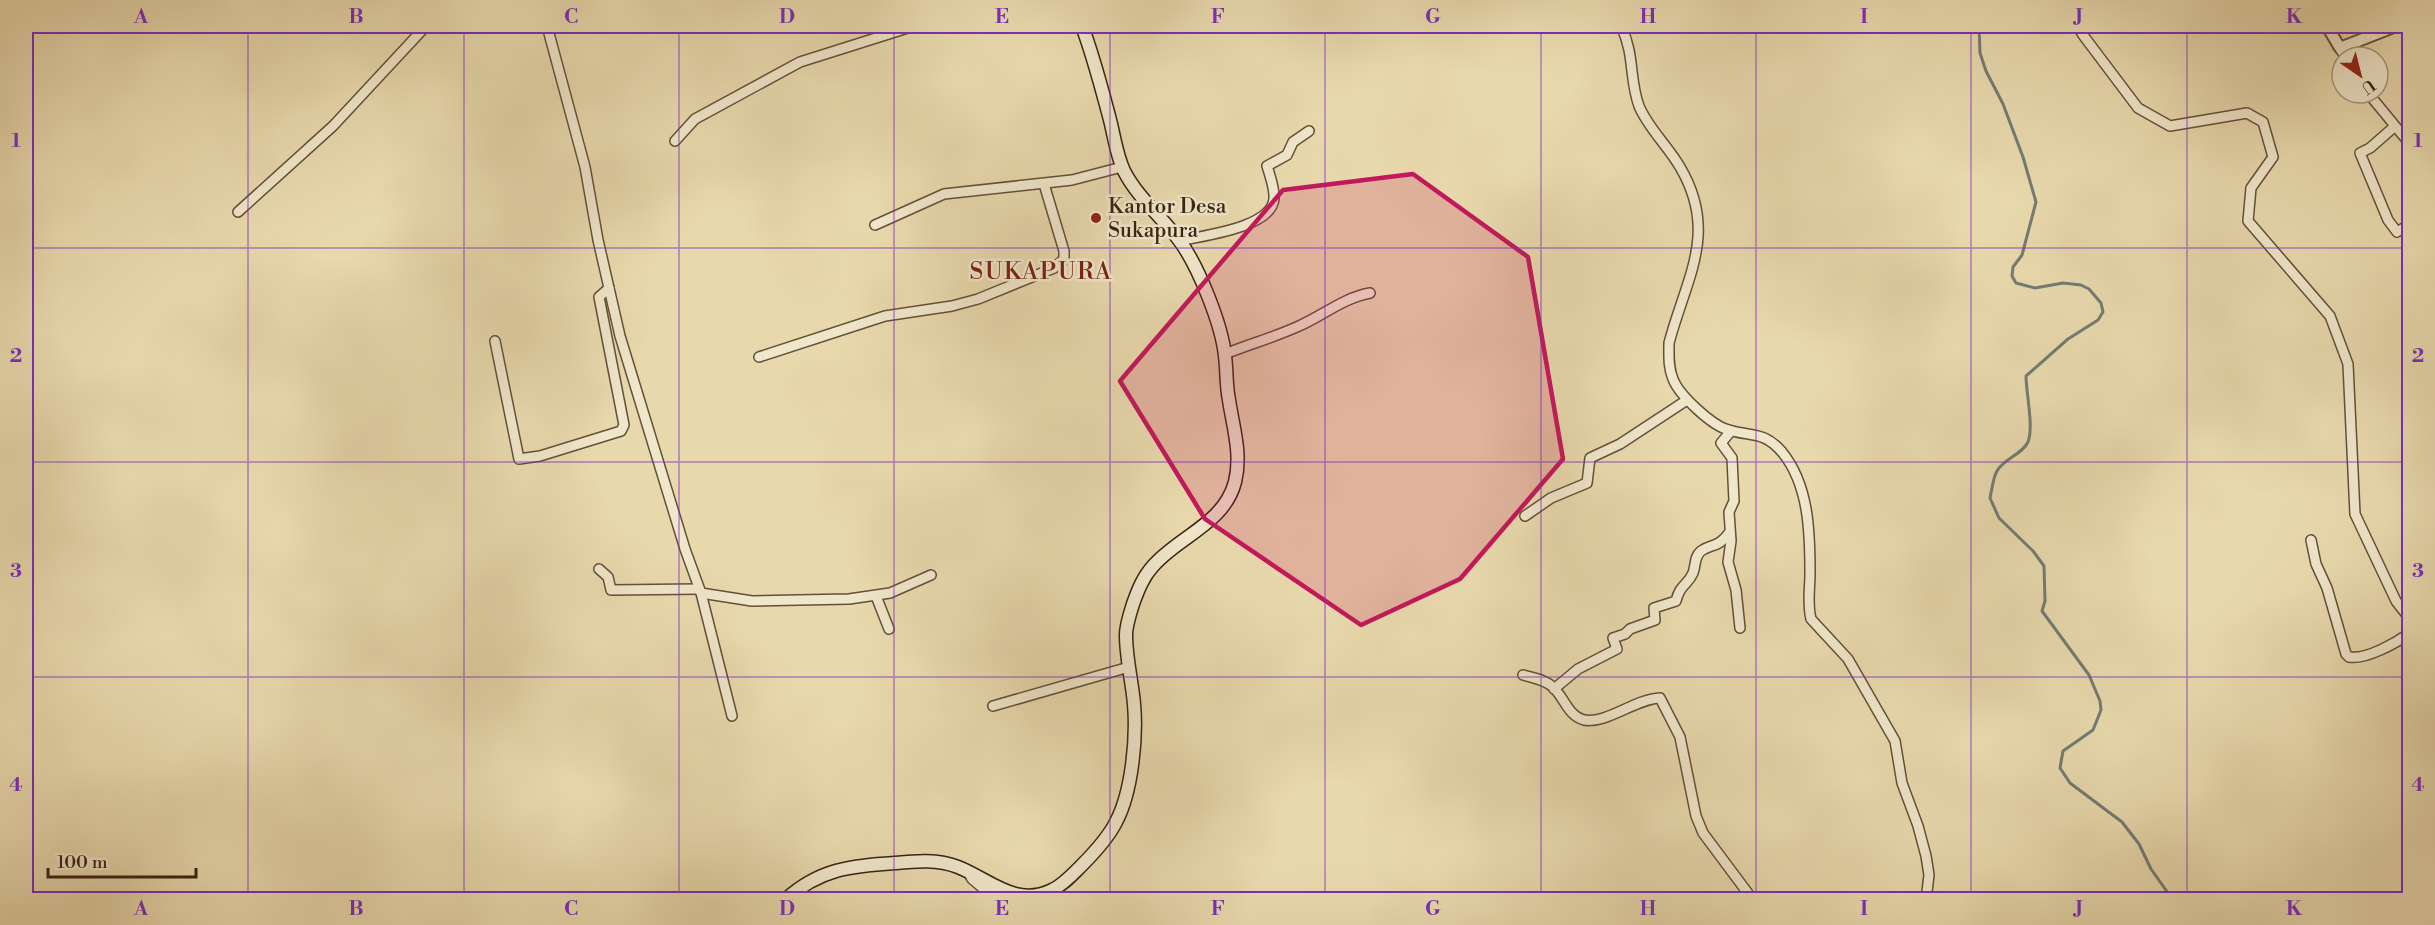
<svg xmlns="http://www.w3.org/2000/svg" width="2435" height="925" font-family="'Libre Bodoni',serif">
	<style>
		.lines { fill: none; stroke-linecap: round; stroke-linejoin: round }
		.stream { stroke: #737c74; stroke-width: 3 }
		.minor-casing { stroke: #635039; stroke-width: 12 }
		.tertiary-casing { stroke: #635039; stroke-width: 14 }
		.secondary-casing { stroke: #372312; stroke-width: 15 }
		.minor { stroke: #f0e6ca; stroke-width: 9 }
		.tertiary { stroke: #f0e6ca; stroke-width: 10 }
		.secondary { stroke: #f0e6ca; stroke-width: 12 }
		.marked { fill: #c2185b; fill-opacity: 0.2; stroke: #c2185b; stroke-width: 4.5; stroke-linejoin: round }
		.grid { fill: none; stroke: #7b2cbf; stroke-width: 1.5; stroke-opacity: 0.55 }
		.poi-dot { fill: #8f2418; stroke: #f0e6ca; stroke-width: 2 }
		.labels { text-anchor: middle; stroke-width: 5; stroke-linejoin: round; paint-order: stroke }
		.poi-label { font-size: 21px; fill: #372312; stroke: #f0e6ca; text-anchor: start }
		.quarter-label { font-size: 24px; letter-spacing: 1.5px; fill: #7a1f14; stroke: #f0e6ca }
		.neatline { fill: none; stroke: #7b2cbf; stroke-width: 2 }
		.grid-label { font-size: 20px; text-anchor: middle; font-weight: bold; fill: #7b2cbf }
	</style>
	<rect width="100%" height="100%" fill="#e8d9ad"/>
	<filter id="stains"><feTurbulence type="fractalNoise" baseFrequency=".00333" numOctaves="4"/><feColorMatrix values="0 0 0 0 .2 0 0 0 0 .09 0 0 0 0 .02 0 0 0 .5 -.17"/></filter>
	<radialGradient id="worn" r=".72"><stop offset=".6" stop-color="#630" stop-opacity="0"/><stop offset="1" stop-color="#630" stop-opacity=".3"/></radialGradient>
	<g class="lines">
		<path class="stream" d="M 1979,26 L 1980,53 L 1986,71 L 2003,104 L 2023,157 L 2036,202 L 2022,255 L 2013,267 L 2012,276 L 2016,283 L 2035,288 L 2063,283 L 2081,285 L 2089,289 L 2101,303 L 2103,312 L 2098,320 L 2068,339 L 2026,376 C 2026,393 2034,427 2028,442 C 2022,455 2004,458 1997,471 C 1993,478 1992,489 1990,498 L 1999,518 L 2033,551 L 2044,566 L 2045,601 L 2042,611 L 2089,675 L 2100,701 L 2101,710 L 2093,730 L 2063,751 L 2060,768 L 2070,783 L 2122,822 L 2139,844 L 2151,869 L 2173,900"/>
		<g class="minor-casing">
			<g id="minor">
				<polyline points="547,26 585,167 598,240 620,336 685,549 701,593 752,601 849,599 890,593 931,575"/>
				<path d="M 1621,26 C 1635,55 1629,79 1639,106 C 1648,128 1668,146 1680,167 C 1719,233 1686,278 1669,343 C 1669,355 1668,367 1673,379 C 1679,395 1712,426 1729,430 C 1752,437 1764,431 1782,452 C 1809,485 1810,532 1810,573 C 1810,588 1807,604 1811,619 L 1848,659 L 1895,741 L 1902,783 L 1918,826 L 1926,856 L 1929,875 L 1926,900"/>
				<polyline points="2078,26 2083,35 2138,108 2170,126 2247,113 2263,122 2273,157 2251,188 2248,221 2330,316 2348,364 2355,514 2396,601 2410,619"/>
				<polyline points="2340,48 2345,57"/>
				<polyline points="2368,93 2410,144"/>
				<polyline points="2394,127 2370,148 2360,153 2388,220 2397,232 2410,224"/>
				<polyline points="675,141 695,119 800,62 914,26"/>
				<polyline points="238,212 333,126 426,26"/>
				<polyline points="875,225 944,194 1072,180 1122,167"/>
				<path d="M 1180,241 C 1204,235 1271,228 1274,199 C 1275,189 1270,176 1267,166 L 1287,155 L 1293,142 L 1309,131"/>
				<polyline points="495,341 519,459 540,456 621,431 624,425 599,297 609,288"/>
				<path d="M 1225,354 C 1250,344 1275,337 1299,326 C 1324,315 1343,298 1370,293"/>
				<polyline points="759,357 885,316 952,306 978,299 1054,268 1064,259 1064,251 1044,184"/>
				<polyline points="1731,431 1721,443 1732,458 1734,501 1729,512 1731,541 1728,562 1736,590 1740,628"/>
				<polyline points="1525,516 1551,498 1587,483 1590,458 1620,444 1687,400"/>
				<path d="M 2311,540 L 2316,564 L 2327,588 L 2346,654 L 2349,657 C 2366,660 2396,643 2410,633"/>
				<polyline points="599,569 608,577 611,590 699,589"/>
				<polyline points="701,593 732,716"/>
				<polyline points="876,596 889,629"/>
				<path d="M 1523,675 C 1533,678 1544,679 1553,687 C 1564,697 1568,716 1584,720 C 1607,724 1635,699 1660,698 L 1680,737 L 1696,816 L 1703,833 L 1753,900"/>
				<path d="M 1554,689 L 1578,669 L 1617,649 L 1613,638 L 1625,634 L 1630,629 L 1655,620 L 1654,608 L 1676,601 C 1680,584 1688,585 1693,573 C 1696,565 1694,557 1701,551 C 1712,543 1717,549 1729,533"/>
				<polyline points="993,706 1129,667"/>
				<polyline points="969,874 972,879 997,900"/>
			</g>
		</g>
		<g class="tertiary-casing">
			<polyline id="tertiary" points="2327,26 2340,48 2396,26"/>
		</g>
		<g class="secondary-casing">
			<path id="secondary" d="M 785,900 C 820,868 852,866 896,863 C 916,861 938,859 958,867 C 989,879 1016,908 1052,890 C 1063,885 1072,875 1081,866 C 1093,854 1108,838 1116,822 C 1132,792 1137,738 1134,704 C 1132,681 1126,658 1126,635 C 1126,625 1130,614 1133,604 C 1138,590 1143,577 1153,566 C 1179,536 1224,524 1235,482 C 1242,454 1233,427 1229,400 C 1226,386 1227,371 1225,356 C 1222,325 1198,265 1179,240 C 1161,216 1138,198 1124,171 C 1116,154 1114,134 1109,116 C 1101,86 1093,55 1082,26"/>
		</g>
		<use href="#minor" class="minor"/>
		<use href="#tertiary" class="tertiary"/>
		<use href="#secondary" class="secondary"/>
	</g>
	<path class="marked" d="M 1413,174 L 1528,257 L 1563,459 L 1460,579 L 1361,625 L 1205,519 L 1120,381 L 1283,190 Z"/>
	<path class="grid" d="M 248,26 L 248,900M 464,26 L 464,900M 679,26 L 679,900M 894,26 L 894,900M 1110,26 L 1110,900M 1325,26 L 1325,900M 1541,26 L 1541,900M 1756,26 L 1756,900M 1971,26 L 1971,900M 2187,26 L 2187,900M 26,248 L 2410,248M 26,462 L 2410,462M 26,677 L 2410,677"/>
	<circle class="poi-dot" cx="1096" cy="218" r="6"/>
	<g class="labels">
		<g class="poi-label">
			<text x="1108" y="213">Kantor Desa<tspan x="1108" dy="24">Sukapura</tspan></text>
		</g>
		<g class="quarter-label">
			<text x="1041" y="279">SUKAPURA</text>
		</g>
	</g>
	<rect width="2435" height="925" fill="none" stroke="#e8d9ad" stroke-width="66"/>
	<g transform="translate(2360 75) rotate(145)"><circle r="28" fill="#f0e6ca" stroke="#a69880" stroke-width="1.5"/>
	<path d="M0-4.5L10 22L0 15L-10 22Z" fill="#8f2418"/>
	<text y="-9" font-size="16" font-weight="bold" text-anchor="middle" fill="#372312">U</text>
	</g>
	<path d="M48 868v9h148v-9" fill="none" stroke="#372312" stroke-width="3"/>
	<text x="57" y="868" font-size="18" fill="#372312" stroke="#f0e6ca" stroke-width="4.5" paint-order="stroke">100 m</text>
	<rect x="33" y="33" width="2369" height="859" class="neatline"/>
	<g class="grid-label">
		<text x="141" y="23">A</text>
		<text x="356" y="23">B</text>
		<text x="571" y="23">C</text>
		<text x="787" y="23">D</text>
		<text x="1002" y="23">E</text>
		<text x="1218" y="23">F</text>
		<text x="1433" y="23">G</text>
		<text x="1648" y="23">H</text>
		<text x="1864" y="23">I</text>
		<text x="2079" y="23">J</text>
		<text x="2294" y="23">K</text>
		<text x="16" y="147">1</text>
		<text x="2418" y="147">1</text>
		<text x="16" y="362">2</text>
		<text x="2418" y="362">2</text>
		<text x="16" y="577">3</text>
		<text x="2418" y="577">3</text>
		<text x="16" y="791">4</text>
		<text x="2418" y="791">4</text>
		<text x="141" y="915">A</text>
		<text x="356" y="915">B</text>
		<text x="571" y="915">C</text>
		<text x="787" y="915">D</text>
		<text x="1002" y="915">E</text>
		<text x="1218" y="915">F</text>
		<text x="1433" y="915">G</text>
		<text x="1648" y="915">H</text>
		<text x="1864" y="915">I</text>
		<text x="2079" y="915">J</text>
		<text x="2294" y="915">K</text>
	</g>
	<rect width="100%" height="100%" filter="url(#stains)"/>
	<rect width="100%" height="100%" fill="url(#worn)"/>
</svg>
